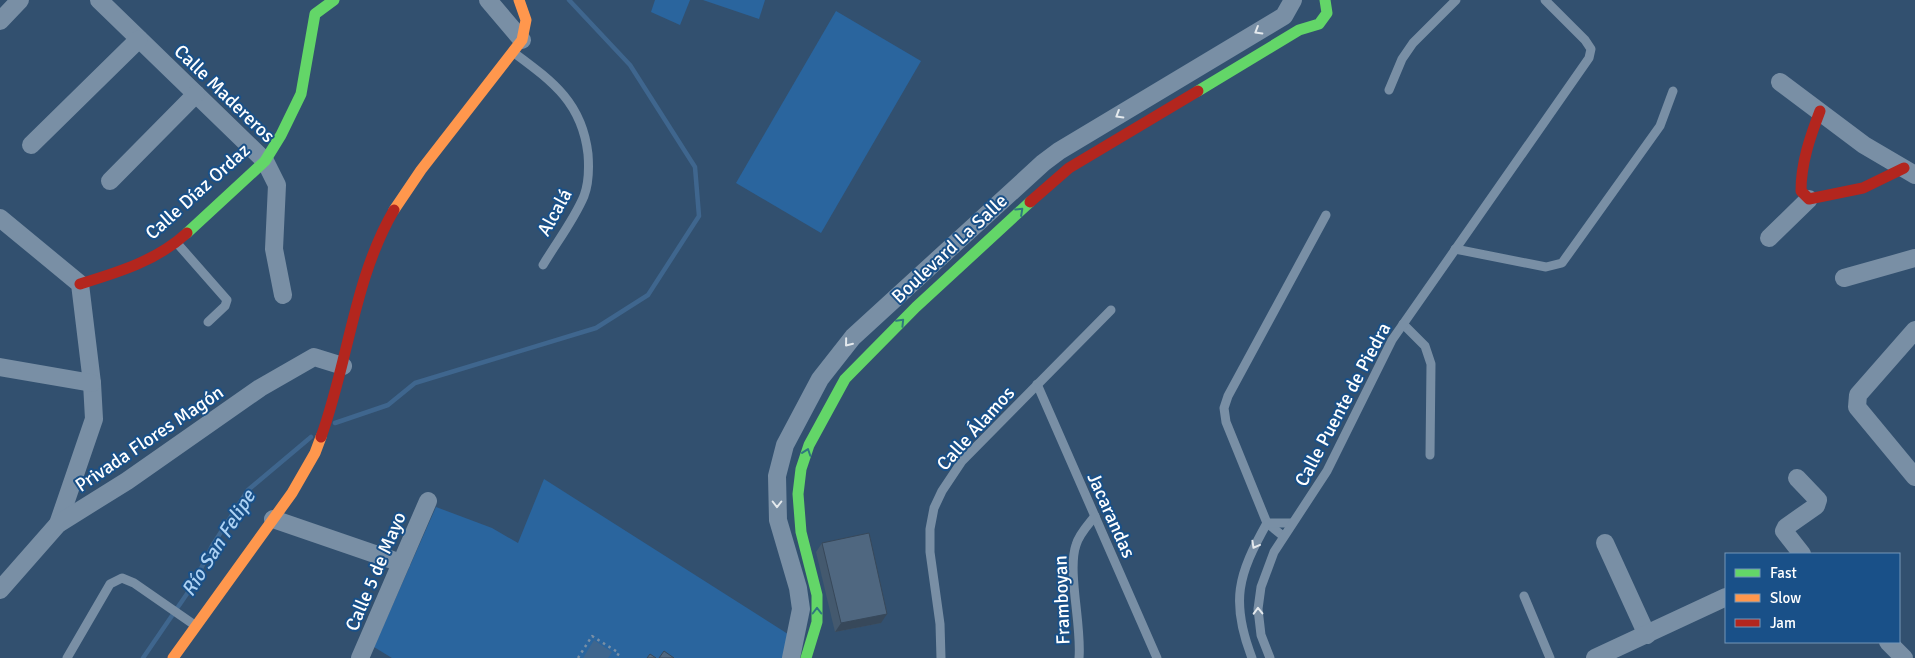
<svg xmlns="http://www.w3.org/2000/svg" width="1915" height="658" font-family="Signika,sans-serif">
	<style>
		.garden { fill: #2a659e }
		.water { fill: #3f668e }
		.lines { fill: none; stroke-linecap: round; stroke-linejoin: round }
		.stream { stroke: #3f668e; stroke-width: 4.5 }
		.path { stroke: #798fa5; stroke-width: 2.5; stroke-dasharray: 2.5 4; stroke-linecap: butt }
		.lane { stroke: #798fa5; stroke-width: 9 }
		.street { stroke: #798fa5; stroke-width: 18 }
		.fast { stroke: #63d668; stroke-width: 11 }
		.slow { stroke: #ff974d; stroke-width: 11 }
		.jam { stroke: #b3261e; stroke-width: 11 }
		.wall { fill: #44596e }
		.shaded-wall { fill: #37485a }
		.building { fill: #4f6780; stroke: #37485a }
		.oneway { stroke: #e4e9ed }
		.oneway2 { stroke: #2f787e }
		.labels { text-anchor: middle; stroke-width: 4; stroke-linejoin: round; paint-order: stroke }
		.street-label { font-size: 19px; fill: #fff; stroke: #195088 }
		.water-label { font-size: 20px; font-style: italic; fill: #add2f4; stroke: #195088 }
	</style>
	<rect width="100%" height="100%" fill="#32506f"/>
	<g class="garden">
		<polygon points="655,0 690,0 680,25 651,12"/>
		<polygon points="703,0 765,0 759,19"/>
		<polygon points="836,11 921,61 821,233 736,183"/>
		<polygon points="544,479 791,636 782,658 392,658 374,647 436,507 492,528 518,543"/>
	</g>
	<polygon class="water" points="594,640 612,652 608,658 583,658"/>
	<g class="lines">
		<g class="stream">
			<polyline points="335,423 388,405 415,383 596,328 648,295 699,216 695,167 630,65 569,0"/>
			<polyline points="143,658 193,585 212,546 248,490 311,437"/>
		</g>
		<polyline class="path" points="578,658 592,636 619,653 616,658"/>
		<g class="lane">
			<path d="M 513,52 C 552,81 582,102 588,154 C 589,167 589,183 584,196 C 574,220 556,243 543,265"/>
			<polyline points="1389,90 1402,59 1413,43 1456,0"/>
			<polyline points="176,242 227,300 225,306 208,322"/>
			<polyline points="1455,249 1546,267 1562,263 1660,126 1673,91"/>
			<polyline points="1403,324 1425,346 1431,364 1430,455"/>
			<polyline points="1037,384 1157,658"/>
			<polyline points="1283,536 1267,523 1226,422 1224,408 1228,396 1326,215"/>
			<polyline points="1524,596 1550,658"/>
			<polyline points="67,658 110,584 122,578 134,583 196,626"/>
			<polyline points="941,658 940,624 930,552 930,529 934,508 942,491 962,461 1111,310"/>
			<path d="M 1079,658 C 1082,626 1067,571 1076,545 C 1079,534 1088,525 1095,516"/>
			<path d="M 1252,658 C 1230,601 1238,575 1267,523 L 1291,523"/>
			<polyline points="1270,658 1261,635 1258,609 1261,587 1274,552 1327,471 1392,340 1589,58 1591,49 1585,40 1545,0"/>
		</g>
		<g class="street">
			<polyline points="99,0 265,161 277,185 274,249 283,295"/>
			<polyline points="488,0 522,40"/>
			<polyline points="0,21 20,0"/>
			<polyline points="1780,82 1864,145 1915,175"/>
			<polyline points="31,145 139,39"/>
			<polyline points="110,181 196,94"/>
			<polyline points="0,218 80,284 92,383 94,419 58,524"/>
			<polyline points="1769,238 1809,199"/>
			<polyline points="1844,278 1915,258"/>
			<polyline points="1915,330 1858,395 1857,407 1915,477"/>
			<polyline points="0,367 92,383"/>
			<polyline points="1797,478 1818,500 1816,506 1786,527 1784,531 1802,554"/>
			<polyline points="273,519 401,563"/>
			<polyline points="1605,543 1647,635"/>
			<polyline points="0,590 58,524 127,481 260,388 314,357 343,366"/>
			<polyline points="1888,642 1904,658"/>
			<polyline points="360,658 428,501"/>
			<polyline points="791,658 801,609 798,588 778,520 777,476 785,445 820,379 853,337 1043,163 1059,151 1284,16 1293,0"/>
			<polyline points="1595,658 1726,597"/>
		</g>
		<g class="fast">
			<polyline points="1198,91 1299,30 1319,24 1327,13 1325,0"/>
			<polyline points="187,233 265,161 281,135 301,94 315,14 334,0"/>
			<polyline points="806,658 817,622 817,595 801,532 798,494 801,469 809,445 845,379 916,307 1030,202"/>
		</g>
		<g class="slow">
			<polyline points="394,210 421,170 522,40 526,20 519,0"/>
			<polyline points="173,658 292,493 315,453 321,437"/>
		</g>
		<g class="jam">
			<path d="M 1820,111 C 1810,137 1801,163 1801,191 L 1809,199 L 1863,188 L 1904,168"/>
			<polyline points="1030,202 1069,168 1198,91"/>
			<path d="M 80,284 C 119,272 156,261 187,233"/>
			<path d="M 321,437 C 348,363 354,278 394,210"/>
		</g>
	</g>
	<polygon class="wall" points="822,543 881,623 835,632 816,552"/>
	<polygon class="shaded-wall" points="887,614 881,623 835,632 841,623"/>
	<g class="building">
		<polygon points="869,533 887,614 841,623 822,543"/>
		<polygon points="664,651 674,658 659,658"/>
		<polygon points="650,654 656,658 647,658"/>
	</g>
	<defs><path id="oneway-chevron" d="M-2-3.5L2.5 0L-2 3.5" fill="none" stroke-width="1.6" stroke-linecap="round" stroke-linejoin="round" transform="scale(1.25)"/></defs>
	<g class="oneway">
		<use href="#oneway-chevron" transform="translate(1258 31) rotate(149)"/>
		<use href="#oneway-chevron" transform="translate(1119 115) rotate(149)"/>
		<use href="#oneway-chevron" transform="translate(848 343) rotate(129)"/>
		<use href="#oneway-chevron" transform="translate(777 504) rotate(90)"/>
		<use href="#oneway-chevron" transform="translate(1255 545) rotate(119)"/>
		<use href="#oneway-chevron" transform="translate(1258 611) rotate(-91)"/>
	</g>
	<g class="oneway2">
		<use href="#oneway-chevron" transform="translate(1020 211) rotate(-43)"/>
		<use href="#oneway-chevron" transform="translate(901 322) rotate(-46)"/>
		<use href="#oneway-chevron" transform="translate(807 452) rotate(-71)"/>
		<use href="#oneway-chevron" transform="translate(817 611) rotate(-90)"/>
	</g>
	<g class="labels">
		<g class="street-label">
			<text transform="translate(225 93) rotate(44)" y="7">Calle Madereros</text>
			<text transform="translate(197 191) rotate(-42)" y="7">Calle Díaz Ordaz</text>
			<text transform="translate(554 212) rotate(-61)" y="7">Alcalá</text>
			<text transform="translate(949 248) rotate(-43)" y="7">Boulevard La Salle</text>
			<text transform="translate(1342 404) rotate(-62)" y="7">Calle Puente de Piedra</text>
			<text transform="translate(975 428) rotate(-48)" y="7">Calle Álamos</text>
			<text transform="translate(149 438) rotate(-34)" y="7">Privada Flores Magón</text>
			<text transform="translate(1112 515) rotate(66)" y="7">Jacarandas</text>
			<text transform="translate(375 571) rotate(-67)" y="7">Calle 5 de Mayo</text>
			<text transform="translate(1061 600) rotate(-92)" y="7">Framboyan</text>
		</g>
		<g class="water-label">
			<text transform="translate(218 543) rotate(-58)" y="7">Río San Felipe</text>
		</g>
	</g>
	<rect x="1725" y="553" width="175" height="90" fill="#195088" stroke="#7596b8"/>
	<rect x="1735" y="569" width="25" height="8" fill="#63d668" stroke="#7596b8"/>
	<text x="1770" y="578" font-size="15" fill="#ffffff">Fast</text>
	<rect x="1735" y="594" width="25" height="8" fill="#ff974d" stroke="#7596b8"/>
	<text x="1770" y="603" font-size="15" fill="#ffffff">Slow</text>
	<rect x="1735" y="619" width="25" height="8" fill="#b3261e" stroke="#7596b8"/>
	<text x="1770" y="628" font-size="15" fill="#ffffff">Jam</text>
</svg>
